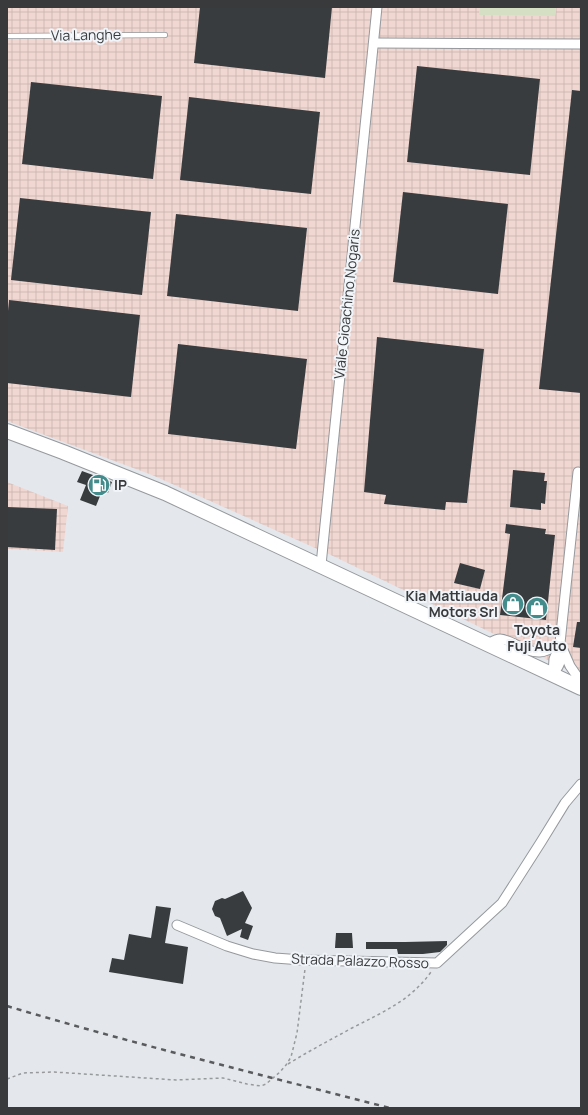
<svg xmlns="http://www.w3.org/2000/svg" width="588" height="1115" font-family="Manrope,sans-serif">
	<style>
		.industrial { fill: url(#industrial-grid) }
		.pitch { fill: #d4dfc3 }
		.building { fill: #393c3f }
		.lines { fill: none; stroke-linecap: round; stroke-linejoin: round }
		.service-casing { stroke: #95999d; stroke-width: 6 }
		.minor-casing { stroke: #95999d; stroke-width: 11 }
		.primary-casing { stroke: #95999d; stroke-width: 16 }
		.path { stroke: #97999c; stroke-width: 1.5; stroke-dasharray: 3 3; stroke-linecap: butt }
		.service { stroke: #fff; stroke-width: 4.5 }
		.minor { stroke: #fff; stroke-width: 9 }
		.primary { stroke: #fff; stroke-width: 14 }
		.rail { stroke: #5a5b5e; stroke-width: 2.5; stroke-dasharray: 5 5; stroke-linecap: butt }
		.labels { text-anchor: middle; stroke-width: 4; stroke-linejoin: round; paint-order: stroke }
		.street-label { font-size: 14px; fill: #393a3c; stroke: #f1f5f9 }
		.poi-label { font-size: 14px; font-weight: bold; fill: #393a3c; stroke: #f1f5f9; text-anchor: start }
	</style>
	<defs>
		<pattern id="industrial-grid" width="8" height="8" patternUnits="userSpaceOnUse"><rect width="8" height="8" fill="#f1d7d2"/><path d="M0 4h8M4 0v8" fill="none" stroke="#cfb9b5"/></pattern>
	</defs>
	<rect width="100%" height="100%" fill="#e4e8ec"/>
	<g class="industrial">
		<polygon points="7,7 480,7 479,15 555,16 556,7 581,7 581,676 333,556 152,475 7,421"/>
		<polygon points="7,482 68,506 63,552 7,549"/>
	</g>
	<polygon class="pitch" points="480,7 556,7 555,16 479,15"/>
	<g class="building">
		<polygon points="200,7 332,7 325,78 194,63"/>
		<polygon points="417,66 540,79 530,175 407,162"/>
		<polygon points="31,82 162,96 153,179 22,164"/>
		<polygon points="572,90 581,91 581,393 539,389"/>
		<polygon points="189,97 320,112 311,194 180,180"/>
		<polygon points="403,192 508,204 498,294 393,282"/>
		<polygon points="20,198 151,212 142,295 11,280"/>
		<polygon points="176,214 307,228 298,311 167,296"/>
		<polygon points="9,300 140,315 131,397 7,383 7,322"/>
		<polygon points="377,337 484,349 467,503 446,502 445,510 384,504 386,495 364,492"/>
		<polygon points="178,344 307,359 296,449 168,434"/>
		<polygon points="513,470 545,473 544,481 547,481 545,504 541,503 541,510 510,507"/>
		<polygon points="82,471 112,482 108,493 102,491 96,506 80,500 86,485 77,482"/>
		<polygon points="7,507 57,509 55,550 7,547"/>
		<polygon points="506,524 546,529 545,534 555,535 546,620 500,615 510,534 505,533"/>
		<polygon points="460,563 485,570 480,589 454,583"/>
		<polygon points="577,622 581,622 581,648 573,647"/>
		<polygon points="243,891 252,908 245,923 253,926 248,940 240,937 242,929 227,936 220,918 215,916 212,909 215,901 222,898 225,899"/>
		<polygon points="156,906 171,908 165,943 188,947 183,984 109,972 112,958 124,960 129,934 151,938"/>
		<polygon points="336,933 352,933 353,948 335,948"/>
		<polygon points="447,941 447,945 440,952 423,954 398,954 397,949 366,949 366,942 405,942"/>
	</g>
	<g class="lines">
		<g class="service-casing">
			<polyline id="service" points="7,36 165,35"/>
		</g>
		<g class="minor-casing">
			<g id="minor">
				<polyline points="374,43 581,44"/>
				<polyline points="321,565 377,7"/>
				<path d="M 488,644 C 492,642 495,639 500,639 C 510,639 526,653 540,652 C 547,652 554,647 560,643"/>
				<polyline points="563,650 570,666 581,682"/>
				<path d="M 553,674 C 562,663 562,658 560,643 L 578,472"/>
				<polyline points="553,674 554,659 560,645"/>
				<polyline points="177,925 227,946 253,954 275,958 302,960 437,963 502,903 541,842 565,803 581,784"/>
			</g>
		</g>
		<g class="primary-casing">
			<polyline id="primary" points="7,431 63,452 165,493 581,688"/>
		</g>
		<g class="path">
			<path d="M 288,1064 C 309,1051 330,1040 352,1028 C 383,1012 410,1001 431,972"/>
			<polyline points="7,1079 23,1073 54,1072 176,1080 223,1078 247,1084 261,1086 266,1084 280,1072 286,1065 291,1057 297,1033 305,969"/>
		</g>
		<use href="#service" class="service"/>
		<use href="#minor" class="minor"/>
		<use href="#primary" class="primary"/>
		<path class="rail" d="M 7,1006 C 134,1044 262,1075 390,1108"/>
	</g>
	<defs>
		<g id="fuel-disc" transform="scale(1.15)"><circle r="9.5" fill="#448c8c" stroke="#f1f5f9"/><path d="M-5.5-6h7V0h2V4h1.3V-2.5L3-4.5l.8-.8L6-3V5H2.5V1h-1V6h-7ZM-4.2-4.7v3.2H.2V-4.7Z" fill="#fff"/></g>
		<g id="shop-disc" transform="scale(1.15)"><circle r="9.5" fill="#448c8c" stroke="#f1f5f9"/><path d="M-5-2.5h2.3a2.7 3.5 0 0 1 5.4 0H5L5.5 6h-11ZM-1.5-2.5h3a1.5 2.3 0 0 0-3 0Z" fill="#fff"/></g>
	</defs>
	<g fill-rule="evenodd">
		<use href="#fuel-disc" x="99" y="485"/>
		<use href="#shop-disc" x="513" y="604"/>
		<use href="#shop-disc" x="537" y="608"/>
	</g>
	<g class="labels">
		<g class="street-label">
			<text transform="translate(86 35) rotate(-1)" y="5">Via Langhe</text>
			<text transform="translate(347 304) rotate(-84)" y="5">Viale Gioachino Nogaris</text>
			<text transform="translate(360 961) rotate(2)" y="5">Strada Palazzo Rosso</text>
		</g>
		<g class="poi-label">
			<text x="114" y="490">IP</text>
			<text x="498" y="601" text-anchor="end">Kia Mattiauda<tspan x="498" dy="16">Motors Srl</tspan></text>
			<text x="537" y="635" text-anchor="middle">Toyota<tspan x="537" dy="16">Fuji Auto</tspan></text>
		</g>
	</g>
	<rect width="588" height="1115" fill="none" stroke="#393a3c" stroke-width="16"/>
</svg>
